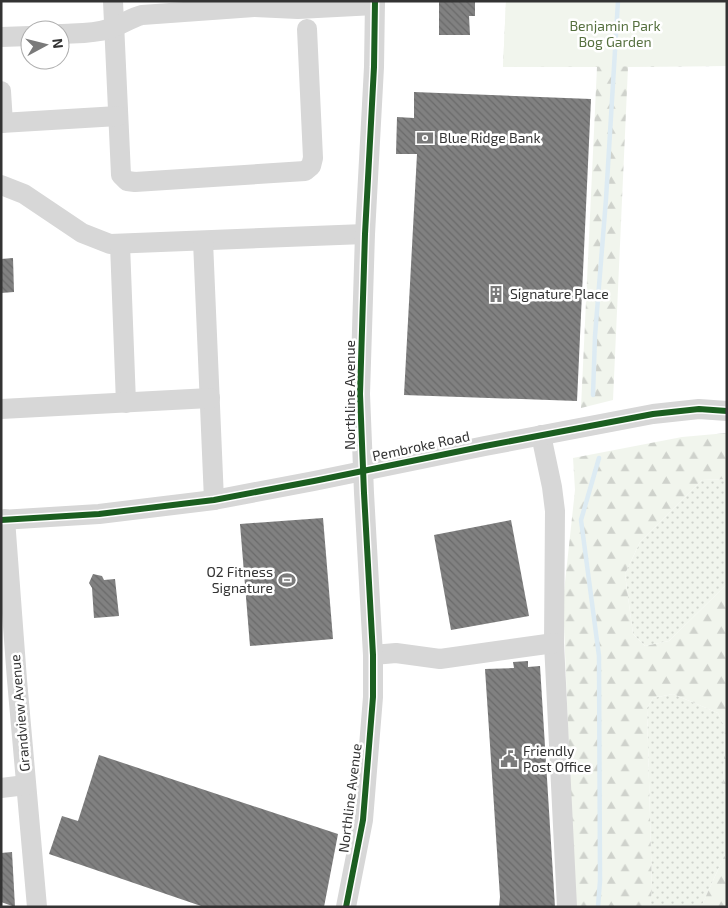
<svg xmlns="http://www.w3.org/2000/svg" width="728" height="908" font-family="'Exo 2',sans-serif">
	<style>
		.grass { fill: url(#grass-dots) }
		.forest { fill: url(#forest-firs) }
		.park { fill: #f1f5ed }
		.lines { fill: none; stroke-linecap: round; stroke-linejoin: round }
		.stream { stroke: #ddebf3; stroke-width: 4.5 }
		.building { fill: url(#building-back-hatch) }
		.minor { stroke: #d7d7d7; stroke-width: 20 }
		.cycleway-casing { stroke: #fff; stroke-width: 9 }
		.cycleway { stroke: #1b5e20; stroke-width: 6 }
		.labels { text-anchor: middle; stroke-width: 5; stroke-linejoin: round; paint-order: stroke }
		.park-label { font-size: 14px; fill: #56703f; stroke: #fff }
		.poi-label { font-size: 14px; fill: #333; stroke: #fff; text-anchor: start }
		.street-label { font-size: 14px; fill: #333; stroke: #fff }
	</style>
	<defs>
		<pattern id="grass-dots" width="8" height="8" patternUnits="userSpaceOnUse" patternTransform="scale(1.25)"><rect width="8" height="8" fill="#f1f5ed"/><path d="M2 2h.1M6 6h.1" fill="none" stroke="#cfd2cc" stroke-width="1.8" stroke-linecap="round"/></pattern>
		<pattern id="forest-firs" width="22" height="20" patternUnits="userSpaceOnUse" patternTransform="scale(1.25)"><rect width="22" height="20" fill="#f1f5ed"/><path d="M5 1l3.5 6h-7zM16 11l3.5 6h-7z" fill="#cfd2cc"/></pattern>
		<pattern id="building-back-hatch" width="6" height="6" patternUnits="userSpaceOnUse" patternTransform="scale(1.25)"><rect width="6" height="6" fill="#818181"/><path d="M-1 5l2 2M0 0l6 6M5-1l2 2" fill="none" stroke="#6a6a6a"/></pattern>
	</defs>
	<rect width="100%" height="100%" fill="#fff"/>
	<g class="grass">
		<polygon points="727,479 727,584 669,641 645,646 633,634 625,574 640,542 702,480"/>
		<polygon points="673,694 718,713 725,728 723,790 727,799 727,850 701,907 650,907 652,889 647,708 653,698"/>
	</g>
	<g class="forest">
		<polygon points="506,1 727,1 727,66 628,67 613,400 581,408 597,67 503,67"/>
		<polygon points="727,433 727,479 702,480 640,542 625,574 633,634 645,646 669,641 727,584 727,799 723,790 725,728 718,713 673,694 653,698 647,708 652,889 650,907 575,907 563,601 575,490 573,458 682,437"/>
		<polygon points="727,850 727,907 701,907"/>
	</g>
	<polygon class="park" points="506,1 727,1 727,66 503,67"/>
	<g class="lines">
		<g class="stream">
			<polyline points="593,395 595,336 606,199 618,1"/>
			<polyline points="598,907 600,881 599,656 581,520 599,458"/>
		</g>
	</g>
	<g class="building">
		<polygon points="439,1 475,1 475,16 469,16 470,35 439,35"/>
		<polygon points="414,92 591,99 577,401 404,395 417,154 396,154 397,117 414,118"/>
		<polygon points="13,258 14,292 1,293 1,259"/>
		<polygon points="323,518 333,639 250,646 240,524"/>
		<polygon points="511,520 529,616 451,630 434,535"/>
		<polygon points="93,574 102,576 104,580 115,579 119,616 94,618 92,588 89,583"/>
		<polygon points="528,661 528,667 540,666 555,907 499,907 500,897 485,669 514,668 513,662"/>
		<polygon points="99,755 338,834 324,907 204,907 49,854 62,816 78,821"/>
		<polygon points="12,852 15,907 1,902 1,853"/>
	</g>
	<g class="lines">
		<g class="minor">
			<polyline points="113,1 121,175 127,181 135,182 305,171 311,166 313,158 307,29"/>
			<path d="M 60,34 C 76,33 93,34 108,29 C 120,26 130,18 142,15 L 254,7 L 298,9 L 375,5"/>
			<polyline points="1,37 30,36"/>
			<polyline points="1,91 3,123"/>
			<polyline points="1,123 118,116"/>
			<polyline points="1,185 24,194 82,233 110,244 365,234"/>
			<polyline points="203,241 214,500"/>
			<polyline points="120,244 126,403"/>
			<polyline points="1,409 210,398"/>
			<polyline points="541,435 552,487 555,511 554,643 567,907"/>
			<polyline points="5,519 17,680 37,907"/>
			<polyline points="1,520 99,514 214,500 314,481 485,446 653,414 699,409 727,411"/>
			<polyline points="373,655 396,653 440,659 554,643"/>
			<polyline points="1,788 26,785"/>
			<polyline points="346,907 363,820 373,697 373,655 364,493 360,394 365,234 374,67 375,1"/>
		</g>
		<g class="cycleway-casing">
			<g id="cycleway">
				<polyline points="1,520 99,514 214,500 314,481 485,446 653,414 699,409 727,411"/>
				<polyline points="346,907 363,820 373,697 373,655 364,493 360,394 365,234 374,67 375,1"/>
			</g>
		</g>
		<use href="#cycleway" class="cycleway"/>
	</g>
	<defs>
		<g id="bank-bare" transform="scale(1.35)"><path d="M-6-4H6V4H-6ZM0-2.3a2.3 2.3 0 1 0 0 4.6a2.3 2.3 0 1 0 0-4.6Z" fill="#7a7a7a" stroke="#fff" stroke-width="2.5" paint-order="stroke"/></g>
		<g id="building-bare" transform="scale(1.35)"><path d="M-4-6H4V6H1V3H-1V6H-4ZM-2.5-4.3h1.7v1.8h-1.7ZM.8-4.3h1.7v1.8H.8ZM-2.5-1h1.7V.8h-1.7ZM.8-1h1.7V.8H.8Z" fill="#7a7a7a" stroke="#fff" stroke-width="2.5" paint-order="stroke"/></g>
		<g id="stadium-bare" transform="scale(1.35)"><path d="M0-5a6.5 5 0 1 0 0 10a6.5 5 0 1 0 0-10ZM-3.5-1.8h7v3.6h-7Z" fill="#7a7a7a" stroke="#fff" stroke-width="2.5" paint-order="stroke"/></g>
		<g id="civic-bare" transform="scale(1.35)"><path d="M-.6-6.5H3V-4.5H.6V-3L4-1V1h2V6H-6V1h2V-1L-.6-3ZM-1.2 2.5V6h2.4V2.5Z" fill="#7a7a7a" stroke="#fff" stroke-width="2.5" paint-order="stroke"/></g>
	</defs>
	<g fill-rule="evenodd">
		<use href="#bank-bare" x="425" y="138"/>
		<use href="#building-bare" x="496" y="294"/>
		<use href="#stadium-bare" x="287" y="580"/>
		<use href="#civic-bare" x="509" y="759"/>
	</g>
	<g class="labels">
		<g class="park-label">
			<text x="615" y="31">Benjamin Park<tspan x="615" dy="16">Bog Garden</tspan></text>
		</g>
		<g class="poi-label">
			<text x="439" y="143">Blue Ridge Bank</text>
			<text x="510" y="299">Signature Place</text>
			<text x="273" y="577" text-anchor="end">O2 Fitness<tspan x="273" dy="16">Signature</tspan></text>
			<text x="523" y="756">Friendly<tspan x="523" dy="16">Post Office</tspan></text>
		</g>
		<g class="street-label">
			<text transform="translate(350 395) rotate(-90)" y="5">Northline Avenue</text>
			<text transform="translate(421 446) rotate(-12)" y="5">Pembroke Road</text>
			<text transform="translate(20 713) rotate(-95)" y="5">Grandview Avenue</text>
			<text transform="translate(350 798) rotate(-83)" y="5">Northline Avenue</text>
		</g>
	</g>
	<rect width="728" height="908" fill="none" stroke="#333333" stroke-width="5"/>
	<g transform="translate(45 45) rotate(83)"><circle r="24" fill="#ffffff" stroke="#adadad"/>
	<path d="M0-4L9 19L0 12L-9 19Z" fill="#7a7a7a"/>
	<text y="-8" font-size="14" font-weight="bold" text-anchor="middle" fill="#333333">N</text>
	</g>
</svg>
